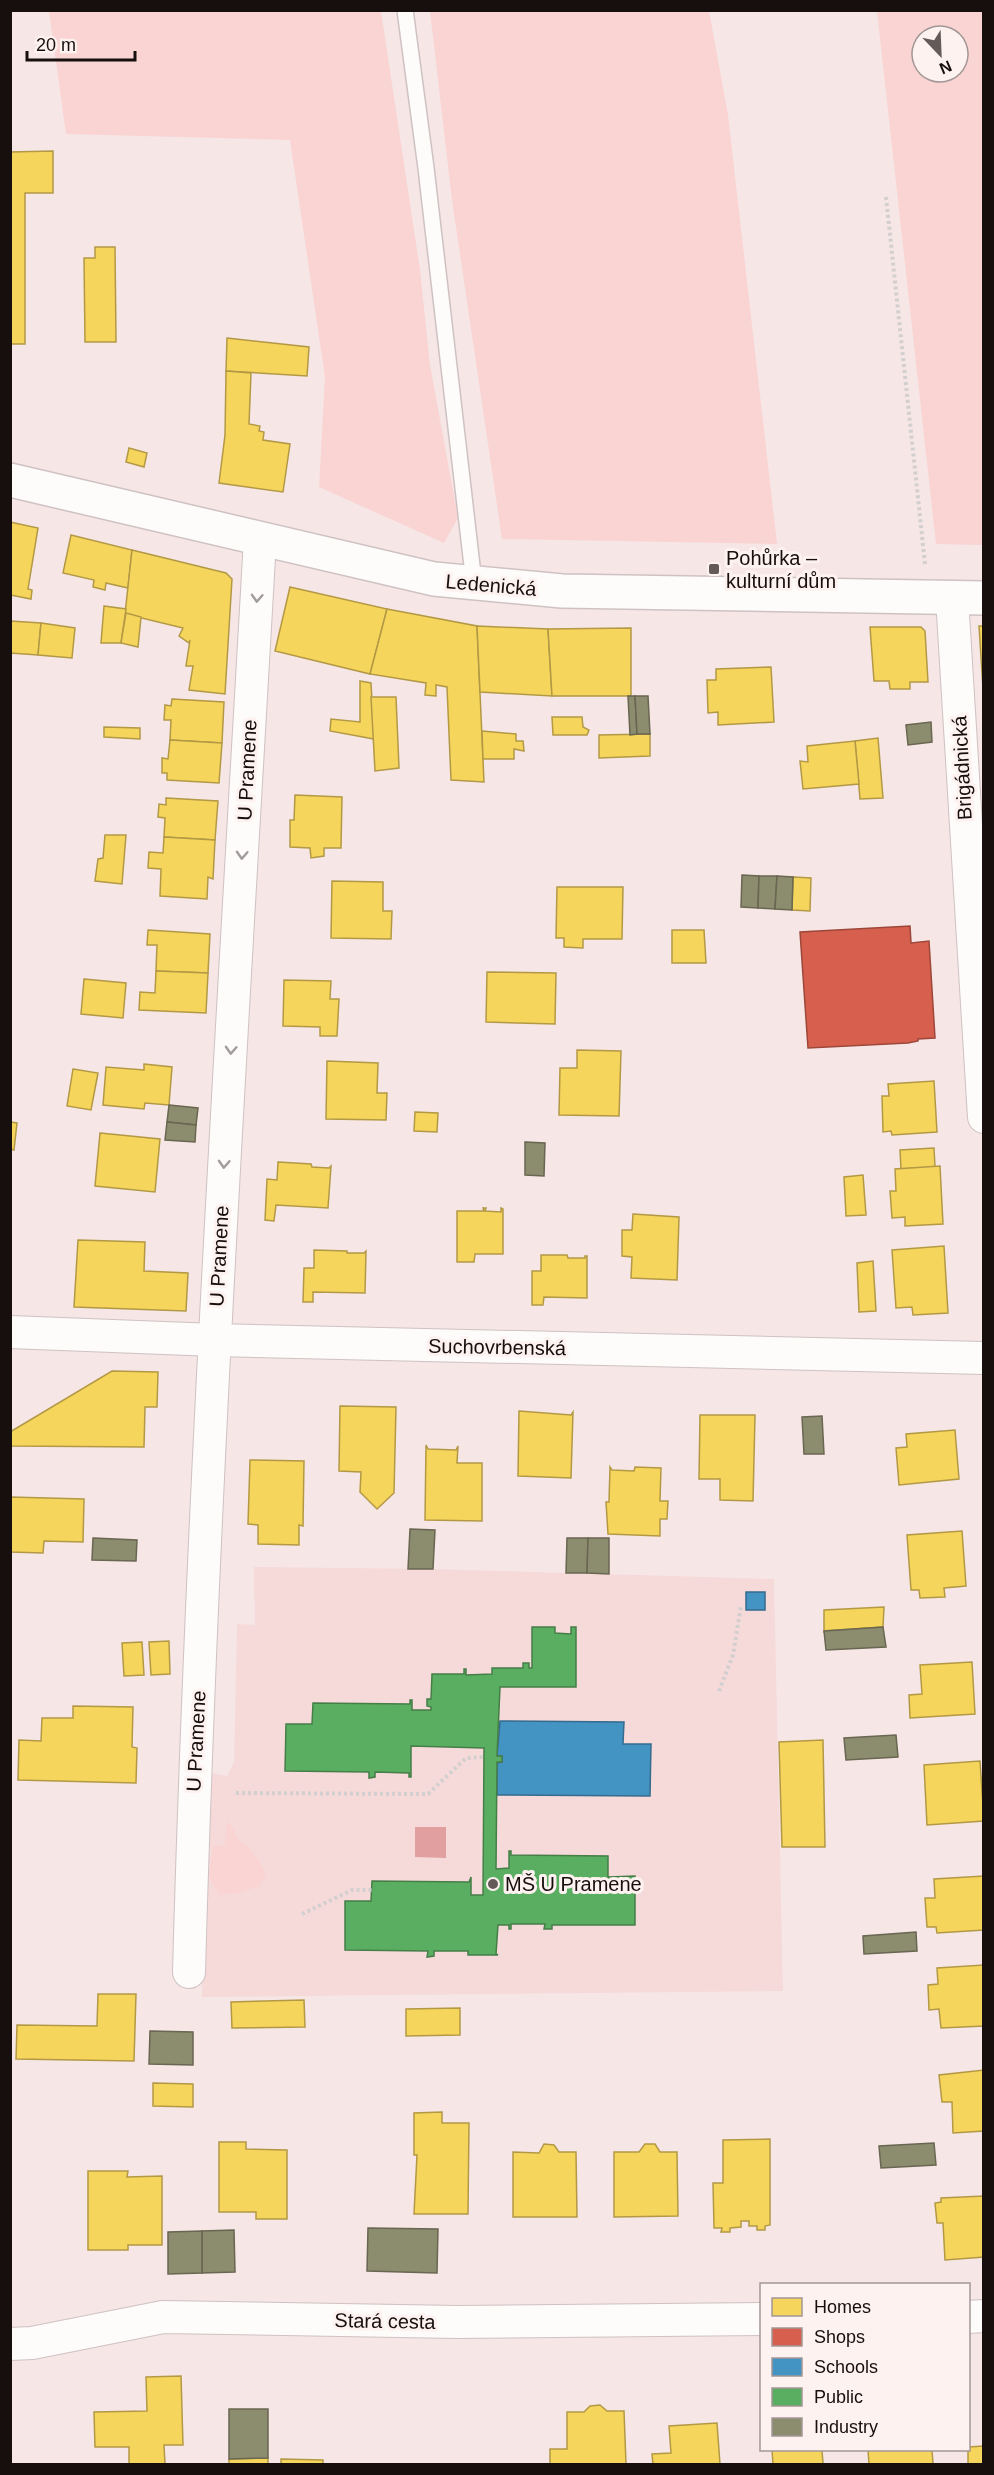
<svg xmlns="http://www.w3.org/2000/svg" width="994" height="2475" font-family="Arial,sans-serif">
	<style>
		.built { fill: #f6dada }
		.green { fill: #f9d4d3; fill-rule: evenodd }
		.water { fill: #e19fa0 }
		.homes { fill: #f6d55c; stroke: #b39945; stroke-width: 1.5 }
		.shops { fill: #d6604d; stroke: #9d473a; stroke-width: 1.5 }
		.schools { fill: #4393c3; stroke: #366b8d; stroke-width: 1.5 }
		.public { fill: #5aae61; stroke: #467e48; stroke-width: 1.5 }
		.industry { fill: #8c8c6e; stroke: #696651; stroke-width: 1.5 }
		.lines { fill: none; stroke-linecap: round; stroke-linejoin: round }
		.service-casing { stroke: #cfc2c2; stroke-width: 18 }
		.minor-casing { stroke: #cfc2c2; stroke-width: 34 }
		.secondary-casing { stroke: #cfc2c2; stroke-width: 36 }
		.path { stroke: #d3cfcf; stroke-width: 4; stroke-dasharray: 3 3; stroke-linecap: butt }
		.service { stroke: #fefbfb; stroke-width: 15 }
		.minor { stroke: #fefbfb; stroke-width: 32 }
		.secondary { stroke: #fefbfb; stroke-width: 33 }
		.oneway { stroke: #a29c9c }
		.poi-dot { fill: #655a5a; stroke: #fef2f1; stroke-width: 2 }
		.labels { text-anchor: middle; stroke-width: 6; stroke-linejoin: round; paint-order: stroke }
		.poi-label { font-size: 20px; fill: #170e0e; stroke: #fef2f1; text-anchor: start }
		.street-label { font-size: 20px; fill: #170e0e; stroke: #fef2f1 }
	</style>
	<rect width="100%" height="100%" fill="#f6e6e6"/>
	<polygon class="built" points="254,1567 433,1569 774,1579 783,1991 202,1997 207,1772 227,1776 234,1762 237,1624 255,1625"/>
	<g class="green">
		<polygon points="49,11 381,11 420,270 430,365 458,518 444,543 319,487 325,377 290,140 66,134"/>
		<polygon points="430,11 709,11 728,115 777,544 502,539 452,200"/>
		<path d="M 877,11 L 983,11 L 983,545 L 936,544 ZM 922,36 L 958,36 L 958,72 L 922,72 Z"/>
		<path d="M 227,1821 L 232,1826 L 238,1840 C 253,1847 259,1860 266,1875 L 260,1886 L 239,1893 L 219,1895 L 209,1877 L 213,1846 L 225,1846 Z"/>
	</g>
	<polygon class="water" points="415,1827 446,1827 446,1858 415,1857"/>
	<g class="homes">
		<polygon points="53,151 53,193 25,193 25,344 10,344 10,152"/>
		<polygon points="95,247 115,247 116,342 85,342 84,258 95,258"/>
		<polygon points="227,338 309,347 307,376 226,371"/>
		<polygon points="226,371 251,373 249,424 260,426 259,431 264,432 263,440 290,444 283,492 219,483 225,435"/>
		<polygon points="129,448 147,453 144,467 126,462"/>
		<polygon points="10,522 38,528 28,589 32,590 31,599 10,595"/>
		<polygon points="71,535 132,550 128,588 106,583 105,590 93,587 94,580 63,573"/>
		<polygon points="132,550 226,573 232,579 225,694 189,690 193,666 186,666 190,640 189,643 179,636 183,628 125,614"/>
		<polygon points="290,587 387,609 370,674 275,651"/>
		<polygon points="104,606 126,609 121,643 101,643"/>
		<polygon points="387,609 477,626 484,782 451,780 447,687 436,685 436,696 425,695 426,683 370,674"/>
		<polygon points="126,613 141,617 138,647 121,643"/>
		<polygon points="10,621 41,623 38,655 10,653"/>
		<polygon points="41,623 75,628 72,658 38,655"/>
		<polygon points="477,626 548,629 552,696 480,692"/>
		<polygon points="979,626 984,626 984,688 983,688"/>
		<polygon points="870,627 921,627 925,631 928,682 910,682 910,689 890,689 889,681 874,681"/>
		<polygon points="631,628 631,696 552,696 548,629"/>
		<polygon points="771,667 774,722 718,725 718,712 708,713 707,680 716,680 716,669"/>
		<polygon points="360,681 371,683 374,739 330,731 331,719 360,722"/>
		<polygon points="371,697 396,697 399,768 375,771"/>
		<polygon points="172,699 224,702 222,743 170,740 171,720 164,720 165,705 171,706"/>
		<polygon points="552,717 582,717 583,727 589,730 587,735 553,735"/>
		<polygon points="104,727 140,728 140,739 104,737"/>
		<polygon points="482,731 516,734 516,741 523,741 524,751 514,749 514,759 483,759"/>
		<polygon points="650,734 650,756 599,758 599,735"/>
		<polygon points="878,738 883,798 860,799 855,741"/>
		<polygon points="170,740 222,743 219,783 167,780 167,773 162,773 162,758 168,759"/>
		<polygon points="855,741 859,784 803,789 800,761 808,762 807,746"/>
		<polygon points="295,795 342,797 341,848 324,848 324,856 311,858 310,848 290,847 290,820 294,820"/>
		<polygon points="166,798 218,801 215,840 164,837 165,818 158,817 159,804 166,805"/>
		<polygon points="105,835 126,835 122,884 95,881 98,859 103,858"/>
		<polygon points="164,837 215,840 213,879 208,877 207,899 160,896 161,869 148,868 149,852 163,853"/>
		<polygon points="793,877 811,878 810,911 792,910"/>
		<polygon points="332,881 383,882 383,911 392,911 391,939 331,938"/>
		<polygon points="557,887 623,887 622,939 583,939 583,948 564,947 564,938 556,938"/>
		<polygon points="148,930 210,934 208,973 156,971 157,945 147,945"/>
		<polygon points="672,930 704,930 706,963 672,963"/>
		<polygon points="156,971 208,973 206,1013 139,1010 140,992 155,993"/>
		<polygon points="487,972 556,973 555,1024 486,1022"/>
		<polygon points="84,979 126,983 123,1018 81,1014"/>
		<polygon points="284,980 331,981 330,999 339,999 337,1036 320,1036 320,1027 283,1026"/>
		<polygon points="577,1050 621,1051 619,1116 559,1115 560,1068 577,1068"/>
		<polygon points="327,1061 378,1063 377,1093 387,1093 386,1120 326,1119"/>
		<polygon points="144,1064 172,1067 169,1105 145,1103 144,1109 103,1105 106,1067 144,1070"/>
		<polygon points="73,1069 98,1073 91,1110 67,1106"/>
		<polygon points="934,1081 937,1132 892,1135 891,1131 883,1132 882,1096 889,1096 888,1084"/>
		<polygon points="415,1112 438,1113 437,1132 414,1131"/>
		<polygon points="10,1122 17,1123 14,1150 10,1149"/>
		<polygon points="100,1133 160,1139 155,1192 95,1186"/>
		<polygon points="934,1148 935,1167 901,1169 900,1150"/>
		<polygon points="278,1162 311,1164 312,1167 329,1168 331,1166 328,1208 276,1205 274,1221 265,1220 267,1179 277,1180"/>
		<polygon points="940,1166 943,1224 905,1226 905,1217 892,1218 890,1191 896,1191 895,1169"/>
		<polygon points="863,1175 866,1215 846,1216 844,1177"/>
		<polygon points="483,1208 486,1208 485,1211 501,1212 501,1208 503,1209 503,1254 475,1254 474,1262 457,1262 457,1211 484,1211"/>
		<polygon points="633,1214 679,1217 677,1280 631,1278 632,1257 622,1256 622,1230 632,1230"/>
		<polygon points="78,1240 145,1242 144,1271 188,1273 186,1311 74,1307"/>
		<polygon points="944,1246 948,1313 913,1315 912,1307 896,1308 892,1250"/>
		<polygon points="314,1250 347,1251 347,1253 364,1253 366,1251 365,1293 313,1292 313,1302 303,1302 304,1268 314,1268"/>
		<polygon points="541,1255 567,1255 568,1258 585,1258 585,1256 587,1256 587,1298 544,1297 543,1305 532,1305 532,1271 541,1271"/>
		<polygon points="873,1261 876,1311 859,1312 857,1263"/>
		<polygon points="112,1371 158,1372 157,1407 145,1407 144,1447 10,1446 10,1432"/>
		<polygon points="340,1406 396,1407 394,1493 377,1509 360,1492 361,1472 339,1471"/>
		<polygon points="519,1411 571,1415 573,1412 571,1478 518,1476"/>
		<polygon points="700,1415 755,1415 753,1501 720,1500 720,1479 699,1479"/>
		<polygon points="955,1430 959,1479 899,1485 896,1448 907,1447 906,1434"/>
		<polygon points="426,1445 428,1449 456,1450 458,1446 457,1463 482,1463 482,1521 425,1520"/>
		<polygon points="250,1460 304,1461 303,1526 299,1525 299,1545 258,1544 258,1525 248,1524"/>
		<polygon points="610,1467 612,1470 634,1471 635,1467 661,1468 660,1501 668,1501 667,1519 660,1519 660,1536 608,1534 606,1502 609,1502"/>
		<polygon points="10,1497 84,1499 83,1542 44,1541 43,1553 10,1552"/>
		<polygon points="962,1531 966,1586 944,1588 945,1597 920,1598 919,1590 911,1590 907,1535"/>
		<polygon points="884,1607 883,1627 824,1631 824,1633 824,1610"/>
		<polygon points="169,1641 170,1674 151,1675 149,1642"/>
		<polygon points="142,1642 144,1675 124,1676 122,1643"/>
		<polygon points="972,1662 975,1714 910,1718 909,1695 922,1694 920,1665"/>
		<polygon points="73,1706 133,1707 132,1747 137,1748 136,1783 18,1780 19,1740 41,1741 42,1718 73,1718"/>
		<polygon points="823,1740 825,1847 782,1847 779,1742"/>
		<polygon points="980,1761 984,1821 927,1825 924,1765"/>
		<polygon points="984,1876 984,1930 937,1933 936,1927 927,1927 925,1898 935,1898 934,1879"/>
		<polygon points="984,1965 984,2026 941,2028 939,2009 929,2010 928,1985 938,1984 937,1968"/>
		<polygon points="98,1994 136,1994 134,2061 16,2059 17,2025 97,2026"/>
		<polygon points="304,2000 305,2027 232,2028 231,2002"/>
		<polygon points="460,2008 460,2035 406,2036 406,2009"/>
		<polygon points="984,2070 984,2131 953,2133 952,2102 942,2102 939,2075"/>
		<polygon points="153,2083 193,2084 193,2107 153,2106"/>
		<polygon points="442,2112 442,2123 469,2123 468,2214 414,2214 417,2155 414,2155 414,2113"/>
		<polygon points="770,2139 770,2225 765,2226 765,2230 757,2230 757,2226 749,2226 749,2221 741,2221 741,2227 730,2228 730,2232 721,2232 722,2228 714,2228 713,2183 723,2183 723,2140"/>
		<polygon points="219,2142 246,2142 246,2149 287,2150 287,2219 256,2219 256,2212 219,2212"/>
		<polygon points="544,2144 554,2145 559,2152 576,2152 577,2217 513,2217 513,2152 539,2153"/>
		<polygon points="645,2144 655,2144 660,2152 677,2152 678,2216 614,2217 614,2152 639,2152"/>
		<polygon points="88,2171 128,2171 127,2177 162,2176 162,2245 128,2245 128,2250 88,2250"/>
		<polygon points="984,2196 984,2257 945,2260 943,2223 937,2223 935,2203 941,2202 941,2198"/>
		<polygon points="181,2376 183,2445 164,2445 165,2464 129,2464 129,2447 95,2447 94,2412 147,2411 146,2377"/>
		<polygon points="600,2405 607,2411 624,2411 626,2464 550,2464 550,2449 567,2449 567,2412 584,2412 590,2406"/>
		<polygon points="717,2423 720,2464 653,2464 652,2454 671,2453 669,2426"/>
		<polygon points="984,2446 984,2464 968,2464 968,2447"/>
		<polygon points="772,2450 822,2450 823,2464 756,2464 773,2464"/>
		<polygon points="868,2450 932,2450 933,2464 869,2464"/>
		<polygon points="268,2458 268,2464 229,2464 229,2459"/>
		<polygon points="281,2459 323,2460 323,2464 281,2464"/>
	</g>
	<polygon class="shops" points="910,926 911,943 929,941 935,1038 918,1039 918,1041 908,1043 808,1048 800,932"/>
	<g class="schools">
		<rect x="746" y="1592" width="19" height="18"/>
		<polygon points="500,1721 624,1722 623,1744 651,1744 650,1796 497,1795 497,1763 502,1762 502,1756 497,1756"/>
	</g>
	<polygon class="public" points="532,1627 555,1627 555,1633 571,1634 571,1627 576,1627 576,1687 500,1687 497,1756 502,1756 502,1762 497,1762 496,1869 509,1868 509,1851 511,1851 511,1855 608,1856 608,1877 635,1876 635,1925 552,1925 552,1929 544,1929 545,1924 511,1924 511,1929 509,1929 509,1925 498,1925 496,1954 498,1955 468,1955 468,1951 434,1951 434,1956 427,1957 428,1951 345,1950 345,1901 371,1901 372,1881 469,1882 471,1877 471,1895 483,1895 484,1748 411,1746 411,1777 409,1777 409,1773 375,1772 375,1777 369,1778 369,1772 285,1771 286,1724 312,1724 313,1703 410,1704 410,1700 412,1700 412,1710 431,1710 431,1707 427,1706 427,1699 431,1699 432,1674 464,1674 464,1669 466,1669 466,1675 492,1674 492,1668 523,1668 523,1663 529,1663 529,1668 532,1668"/>
	<g class="industry">
		<polygon points="628,696 635,696 637,734 630,735"/>
		<polygon points="635,696 648,696 650,734 637,734"/>
		<polygon points="931,722 932,742 908,745 906,725"/>
		<polygon points="742,875 759,876 758,908 741,907"/>
		<polygon points="759,876 777,876 775,909 758,908"/>
		<polygon points="777,876 793,877 792,910 775,909"/>
		<polygon points="169,1105 198,1108 196,1125 167,1122"/>
		<polygon points="167,1122 196,1125 195,1142 165,1140"/>
		<polygon points="525,1142 545,1143 544,1176 525,1175"/>
		<polygon points="822,1416 824,1454 804,1454 802,1417"/>
		<polygon points="410,1529 435,1530 433,1569 408,1569"/>
		<polygon points="93,1538 137,1540 136,1561 92,1560"/>
		<polygon points="567,1538 588,1538 587,1573 566,1573"/>
		<polygon points="588,1538 609,1538 609,1574 587,1573"/>
		<polygon points="883,1627 886,1647 826,1650 824,1631"/>
		<polygon points="896,1735 898,1757 846,1760 844,1738"/>
		<polygon points="916,1932 917,1951 864,1954 863,1936"/>
		<polygon points="150,2031 193,2032 193,2065 149,2064"/>
		<polygon points="934,2143 936,2165 881,2168 879,2146"/>
		<polygon points="368,2228 438,2229 437,2273 367,2271"/>
		<polygon points="234,2230 235,2272 202,2273 202,2231"/>
		<polygon points="202,2231 202,2273 168,2274 168,2232"/>
		<polygon points="229,2409 268,2409 268,2458 229,2459"/>
	</g>
	<g class="lines">
		<g class="service-casing">
			<polyline id="service" points="405,10 426,168 474,583"/>
		</g>
		<g class="minor-casing">
			<g id="minor">
				<polyline points="952,598 984,1117"/>
				<polyline points="10,1332 215,1340 984,1358"/>
				<path d="M 189,1972 C 202,1494 233,1017 260,539"/>
				<polyline points="968,2317 984,2316"/>
				<polyline points="10,2344 32,2343 163,2317 457,2322 762,2319"/>
			</g>
		</g>
		<g class="secondary-casing">
			<polyline id="secondary" points="10,480 434,579 562,591 984,598"/>
		</g>
		<g class="path">
			<polyline points="886,197 925,564"/>
			<polyline points="719,1691 733,1655 741,1606"/>
			<polyline points="236,1793 428,1794 466,1758 484,1757"/>
			<polyline points="302,1914 352,1890 372,1890"/>
		</g>
		<use href="#service" class="service"/>
		<use href="#minor" class="minor"/>
		<use href="#secondary" class="secondary"/>
	</g>
	<defs><path id="oneway-chevron" d="M-2-3.5L2.5 0L-2 3.5" fill="none" stroke-width="1.6" stroke-linecap="round" stroke-linejoin="round" transform="scale(1.5)"/></defs>
	<g class="oneway">
		<use href="#oneway-chevron" transform="translate(257 598) rotate(93)"/>
		<use href="#oneway-chevron" transform="translate(242 855) rotate(93)"/>
		<use href="#oneway-chevron" transform="translate(231 1050) rotate(93)"/>
		<use href="#oneway-chevron" transform="translate(224 1164) rotate(93)"/>
	</g>
	<g class="poi-dot">
		<rect x="708" y="563" width="12" height="12" rx="3"/>
		<circle cx="493" cy="1884" r="6"/>
	</g>
	<g class="labels">
		<g class="poi-label">
			<text x="726" y="565">Pohůrka –<tspan x="726" dy="23">kulturní dům</tspan></text>
			<text x="505" y="1891">MŠ U Pramene</text>
		</g>
		<g class="street-label">
			<text transform="translate(491 585) rotate(5)" y="7">Ledenická</text>
			<text transform="translate(962 768) rotate(-93)" y="7">Brigádnická</text>
			<text transform="translate(247 770) rotate(-87)" y="7">U Pramene</text>
			<text transform="translate(219 1256) rotate(-87)" y="7">U Pramene</text>
			<text transform="translate(497 1347) rotate(1)" y="7">Suchovrbenská</text>
			<text transform="translate(196 1741) rotate(-87)" y="7">U Pramene</text>
			<text transform="translate(385 2321) rotate(1)" y="7">Stará cesta</text>
		</g>
	</g>
	<rect width="994" height="2475" fill="none" stroke="#170e0e" stroke-width="24"/>
	<rect x="760" y="2283" width="210" height="168" fill="#fef2f1" stroke="#a29796" stroke-width="1.5"/>
	<rect x="772" y="2298" width="30" height="18" fill="#f6d55c" stroke="#a29796" stroke-width="1.5"/>
	<text x="814" y="2313" font-size="18" fill="#170e0e">Homes</text>
	<rect x="772" y="2328" width="30" height="18" fill="#d6604d" stroke="#a29796" stroke-width="1.5"/>
	<text x="814" y="2343" font-size="18" fill="#170e0e">Shops</text>
	<rect x="772" y="2358" width="30" height="18" fill="#4393c3" stroke="#a29796" stroke-width="1.5"/>
	<text x="814" y="2373" font-size="18" fill="#170e0e">Schools</text>
	<rect x="772" y="2388" width="30" height="18" fill="#5aae61" stroke="#a29796" stroke-width="1.5"/>
	<text x="814" y="2403" font-size="18" fill="#170e0e">Public</text>
	<rect x="772" y="2418" width="30" height="18" fill="#8c8c6e" stroke="#a29796" stroke-width="1.5"/>
	<text x="814" y="2433" font-size="18" fill="#170e0e">Industry</text>
	<g transform="translate(940 54) rotate(157)"><circle r="28" fill="#fef2f1" stroke="#a29796" stroke-width="1.5"/>
	<path d="M0-4.5L10 22L0 15L-10 22Z" fill="#655a5a"/>
	<text y="-9" font-size="16" font-weight="bold" text-anchor="middle" fill="#170e0e">N</text>
	</g>
	<path d="M27 51v9h108v-9" fill="none" stroke="#170e0e" stroke-width="3"/>
	<text x="36" y="51" font-size="18" fill="#170e0e" stroke="#fef2f1" stroke-width="4.5" paint-order="stroke">20 m</text>
</svg>
